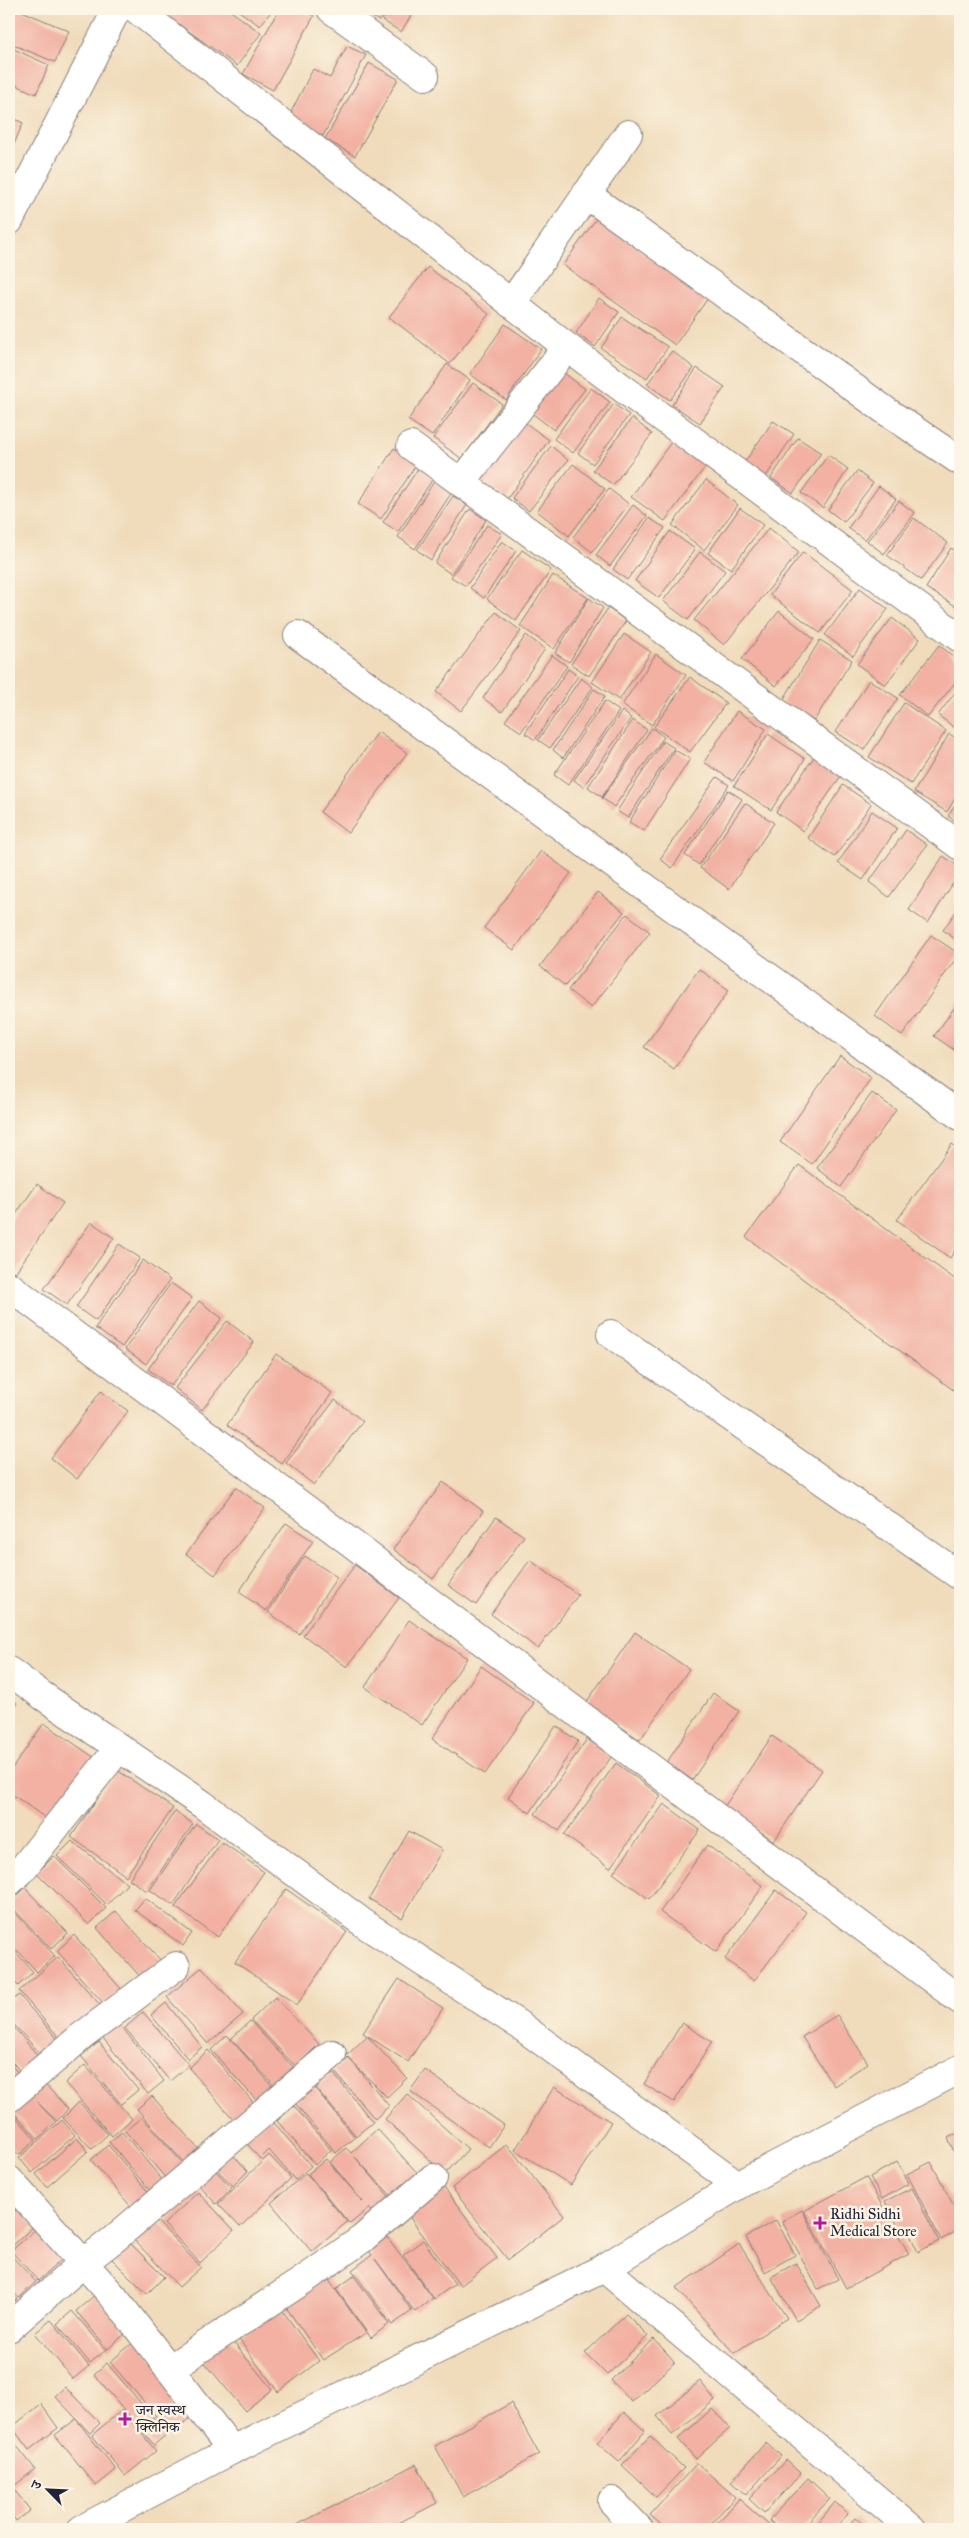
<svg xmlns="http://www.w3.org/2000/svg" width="969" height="2538" font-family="'IM FELL Great Primer','Noto Serif Devanagari',serif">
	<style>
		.building { fill: #f2b1a3 }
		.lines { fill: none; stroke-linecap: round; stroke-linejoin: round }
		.street-casing { stroke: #897f7b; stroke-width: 30 }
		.secondary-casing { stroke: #897f7b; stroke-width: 30 }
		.street { stroke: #fff; stroke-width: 28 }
		.secondary { stroke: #fff; stroke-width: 28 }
		.poi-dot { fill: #b5179e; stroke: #fcf5e5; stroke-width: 2 }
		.labels { text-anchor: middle; stroke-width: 5; stroke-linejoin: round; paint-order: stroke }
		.poi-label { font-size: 15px; fill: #22223b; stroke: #fcf5e5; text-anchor: start }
	</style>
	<rect width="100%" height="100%" fill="#fcf5e5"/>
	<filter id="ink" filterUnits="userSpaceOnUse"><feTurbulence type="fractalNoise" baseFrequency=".02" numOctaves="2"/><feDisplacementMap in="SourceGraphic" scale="10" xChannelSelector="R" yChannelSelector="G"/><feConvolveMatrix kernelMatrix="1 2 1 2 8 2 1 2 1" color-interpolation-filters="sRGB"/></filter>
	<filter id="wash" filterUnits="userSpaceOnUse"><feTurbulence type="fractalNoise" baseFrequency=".0096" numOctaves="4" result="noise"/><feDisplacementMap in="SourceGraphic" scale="20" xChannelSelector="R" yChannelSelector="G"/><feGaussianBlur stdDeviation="1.12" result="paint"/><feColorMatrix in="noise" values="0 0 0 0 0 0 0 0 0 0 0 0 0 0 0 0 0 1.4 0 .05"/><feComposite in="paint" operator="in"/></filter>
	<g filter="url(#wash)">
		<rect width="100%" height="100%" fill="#f0dcbb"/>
		<g id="blocks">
			<g class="building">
				<polygon points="9,9 17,9 69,31 55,62 9,43"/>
				<polygon points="158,9 228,9 261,33 237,66"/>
				<polygon points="236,9 273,9 260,26"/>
				<polygon points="279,9 302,9 314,16 273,90 243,74"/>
				<polygon points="360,9 386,9 379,21"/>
				<polygon points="389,9 415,9 401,32 382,20"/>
				<polygon points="347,46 366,55 323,136 288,118 313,69 330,78"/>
				<polygon points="9,47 49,65 36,94 9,82"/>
				<polygon points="369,63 398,79 355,156 325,139"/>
				<polygon points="9,116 23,123 9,156"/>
				<polygon points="596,219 708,298 675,345 563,265"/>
				<polygon points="428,267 489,314 450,364 389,317"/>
				<polygon points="599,298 619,312 595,347 576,333"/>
				<polygon points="622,317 668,347 647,378 601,348"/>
				<polygon points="505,324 541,349 506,400 470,374"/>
				<polygon points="672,351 694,368 670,400 647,384"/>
				<polygon points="447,364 470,380 432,436 408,420"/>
				<polygon points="697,368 725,387 700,423 672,405"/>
				<polygon points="560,370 585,389 554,430 529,411"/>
				<polygon points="473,383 502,404 462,459 433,438"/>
				<polygon points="591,388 610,402 573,453 554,439"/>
				<polygon points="614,404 629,415 593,464 578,453"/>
				<polygon points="632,418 652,434 613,485 593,470"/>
				<polygon points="523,421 549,440 507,499 481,481"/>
				<polygon points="773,421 794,434 765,478 744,463"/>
				<polygon points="798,438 821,453 793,493 771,478"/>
				<polygon points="672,441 706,466 665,521 631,497"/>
				<polygon points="551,446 568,460 529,511 512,498"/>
				<polygon points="394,448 417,463 381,519 358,504"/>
				<polygon points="828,455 848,469 823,508 801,493"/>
				<polygon points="421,464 436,474 398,532 383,522"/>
				<polygon points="573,464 605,489 569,536 537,511"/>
				<polygon points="857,471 873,483 844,522 828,510"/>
				<polygon points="435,480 452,492 415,549 398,537"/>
				<polygon points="706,480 738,505 704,550 672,525"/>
				<polygon points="879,486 896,499 865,540 848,528"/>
				<polygon points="609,489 629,504 592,552 573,537"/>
				<polygon points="453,496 467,505 431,560 417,550"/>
				<polygon points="899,501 915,513 884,554 867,541"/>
				<polygon points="633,505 647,516 610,566 596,555"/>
				<polygon points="740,508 763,525 731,569 708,553"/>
				<polygon points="470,509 486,520 451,574 435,563"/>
				<polygon points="649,518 665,528 627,580 613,569"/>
				<polygon points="914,518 948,543 921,580 887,555"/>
				<polygon points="487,525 502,534 466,586 451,577"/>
				<polygon points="769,528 799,552 724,645 694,620"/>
				<polygon points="670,531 695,549 659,598 635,581"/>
				<polygon points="502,541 516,551 484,598 470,588"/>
				<polygon points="951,548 960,554 959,608 926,588"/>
				<polygon points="522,550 551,570 516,621 487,599"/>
				<polygon points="700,552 725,571 688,620 663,601"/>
				<polygon points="803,552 853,590 820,633 770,595"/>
				<polygon points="553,575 588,598 554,649 520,626"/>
				<polygon points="860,588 888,609 853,656 825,635"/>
				<polygon points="589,598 603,608 569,662 555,653"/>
				<polygon points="608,608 626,621 589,676 571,664"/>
				<polygon points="779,611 814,639 776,686 742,659"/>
				<polygon points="496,612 521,631 461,711 436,692"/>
				<polygon points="892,618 920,639 885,685 857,664"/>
				<polygon points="624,634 651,652 619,700 592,682"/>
				<polygon points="526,635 545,649 502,712 483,698"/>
				<polygon points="820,640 852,660 814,721 782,702"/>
				<polygon points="939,645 960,662 960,676 928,717 900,695"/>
				<polygon points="656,654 686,675 652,725 622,705"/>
				<polygon points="552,655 567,666 521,732 505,721"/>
				<polygon points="568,669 578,676 535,740 525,733"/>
				<polygon points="690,677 726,703 690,752 654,727"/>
				<polygon points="581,678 593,687 550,748 538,740"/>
				<polygon points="869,680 898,698 864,750 836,732"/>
				<polygon points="960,686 960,732 938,715"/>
				<polygon points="594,689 605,696 563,758 553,750"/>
				<polygon points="605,701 619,711 568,785 554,775"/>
				<polygon points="904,703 946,731 911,784 869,757"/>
				<polygon points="622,711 631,718 583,787 574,780"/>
				<polygon points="737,711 766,729 733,781 704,762"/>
				<polygon points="633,720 647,730 602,797 588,787"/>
				<polygon points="652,728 664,737 614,807 602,798"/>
				<polygon points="378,732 407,753 348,833 320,812"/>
				<polygon points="768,734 805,759 771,810 734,786"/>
				<polygon points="949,734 960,740 960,790 947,812 914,792"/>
				<polygon points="663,741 674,748 628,818 617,811"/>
				<polygon points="675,750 690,759 644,831 629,822"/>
				<polygon points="814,757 841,776 803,831 776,812"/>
				<polygon points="717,777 729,785 672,868 660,859"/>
				<polygon points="843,785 871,804 835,857 808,838"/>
				<polygon points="728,790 742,799 699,865 685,855"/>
				<polygon points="960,797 960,824 948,816"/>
				<polygon points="745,803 774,823 729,889 700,868"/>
				<polygon points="872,811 897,828 863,880 838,863"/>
				<polygon points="906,830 927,845 889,897 869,882"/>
				<polygon points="541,851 571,873 514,950 484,928"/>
				<polygon points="943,856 960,867 960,872 928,923 909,910"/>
				<polygon points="598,892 624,912 565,986 540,966"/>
				<polygon points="960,906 960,943 943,930"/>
				<polygon points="627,914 650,932 591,1008 568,990"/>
				<polygon points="931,935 959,954 902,1036 875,1016"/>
				<polygon points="699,969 729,990 674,1069 644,1047"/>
				<polygon points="960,1000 960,1054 934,1036"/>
				<polygon points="840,1056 871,1078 812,1164 780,1142"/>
				<polygon points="872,1093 896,1110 841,1187 817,1168"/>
				<polygon points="952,1144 960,1150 960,1243 950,1258 897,1220"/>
				<polygon points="799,1165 960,1283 960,1395 746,1237"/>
				<polygon points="37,1184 63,1203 15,1273 9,1268 9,1224"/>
				<polygon points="91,1222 114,1238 67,1305 44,1289"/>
				<polygon points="119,1244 140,1258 96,1321 76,1307"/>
				<polygon points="143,1260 170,1280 122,1347 95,1328"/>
				<polygon points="171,1283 192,1298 146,1364 125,1349"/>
				<polygon points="199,1301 222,1318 171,1386 148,1369"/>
				<polygon points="227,1321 254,1342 202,1410 175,1388"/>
				<polygon points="276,1354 332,1393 282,1464 227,1425"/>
				<polygon points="101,1391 128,1411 77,1479 51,1458"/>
				<polygon points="335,1400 363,1421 314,1485 286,1463"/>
				<polygon points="443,1482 483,1511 433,1579 393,1549"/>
				<polygon points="236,1487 265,1508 215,1575 186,1554"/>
				<polygon points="496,1517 524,1536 476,1605 448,1585"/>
				<polygon points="286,1523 313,1541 266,1611 239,1592"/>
				<polygon points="305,1556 337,1577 299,1634 268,1612"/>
				<polygon points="530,1560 578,1595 538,1649 491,1614"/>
				<polygon points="355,1565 399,1598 347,1667 303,1635"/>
				<polygon points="409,1620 467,1658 422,1725 365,1687"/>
				<polygon points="635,1632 689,1669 640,1740 586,1703"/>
				<polygon points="481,1666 534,1703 485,1774 432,1739"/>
				<polygon points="713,1693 739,1711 692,1780 667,1762"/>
				<polygon points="9,1697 17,1703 9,1715"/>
				<polygon points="44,1723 95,1758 51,1822 9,1792 9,1773"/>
				<polygon points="556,1726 578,1741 530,1813 508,1797"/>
				<polygon points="772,1736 822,1770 774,1841 724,1807"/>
				<polygon points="587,1739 612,1756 559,1831 535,1814"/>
				<polygon points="616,1763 661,1796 610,1868 564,1835"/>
				<polygon points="117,1770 173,1808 126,1876 71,1837"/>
				<polygon points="664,1804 700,1830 649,1899 613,1873"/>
				<polygon points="175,1811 193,1824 147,1891 129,1879"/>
				<polygon points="196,1824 218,1839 173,1905 150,1890"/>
				<polygon points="409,1831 442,1850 402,1918 369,1899"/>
				<polygon points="72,1841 127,1884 107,1905 57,1856"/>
				<polygon points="222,1842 264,1872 218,1937 175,1907"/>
				<polygon points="707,1845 763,1886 716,1952 660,1912"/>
				<polygon points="54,1856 106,1908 89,1925 37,1873"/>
				<polygon points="25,1888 68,1933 51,1949 9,1904"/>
				<polygon points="286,1889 347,1932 297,2005 235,1962"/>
				<polygon points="776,1890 806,1912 754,1981 725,1959"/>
				<polygon points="145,1898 192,1933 183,1946 135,1910"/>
				<polygon points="9,1906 55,1956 37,1972 9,1941"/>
				<polygon points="116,1911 163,1963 143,1980 97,1928"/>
				<polygon points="74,1935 122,1990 104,2004 57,1951"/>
				<polygon points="9,1944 33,1972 18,1986 9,1975"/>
				<polygon points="58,1957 102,2007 63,2042 19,1991"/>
				<polygon points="202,1967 243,2014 208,2044 167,1997"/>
				<polygon points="9,1979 14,1986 9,1991"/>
				<polygon points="399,1979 443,2008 408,2062 363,2033"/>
				<polygon points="19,1995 61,2043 44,2058 9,2019 9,2003"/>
				<polygon points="275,1997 319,2044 296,2067 251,2020"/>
				<polygon points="166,2003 202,2047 188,2059 151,2015"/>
				<polygon points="143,2012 189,2065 170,2081 125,2028"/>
				<polygon points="837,2015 868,2063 834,2086 802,2037"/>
				<polygon points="9,2021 42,2061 24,2076 9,2058"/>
				<polygon points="250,2021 293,2067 274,2085 231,2039"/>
				<polygon points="119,2023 164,2081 148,2094 102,2037"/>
				<polygon points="682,2023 712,2042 674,2102 644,2084"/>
				<polygon points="227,2035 273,2087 257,2101 211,2050"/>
				<polygon points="367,2036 407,2078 387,2097 346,2056"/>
				<polygon points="99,2042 138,2090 121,2104 81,2056"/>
				<polygon points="208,2050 254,2103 235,2121 189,2068"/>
				<polygon points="349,2058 389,2106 375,2119 334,2071"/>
				<polygon points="9,2062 22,2078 9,2089"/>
				<polygon points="85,2065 132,2119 112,2136 65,2083"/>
				<polygon points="425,2070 504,2125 489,2147 410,2091"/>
				<polygon points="333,2073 373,2122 356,2136 316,2088"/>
				<polygon points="40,2079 68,2109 57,2121 37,2102 56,2122 38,2139 9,2107"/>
				<polygon points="313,2086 355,2137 336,2153 294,2102"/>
				<polygon points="554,2087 611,2122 571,2185 515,2150"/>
				<polygon points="407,2094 468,2149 445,2174 385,2119"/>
				<polygon points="152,2096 201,2152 186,2165 137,2109"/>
				<polygon points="79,2102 108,2134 92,2149 63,2118"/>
				<polygon points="294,2106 331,2150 315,2165 277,2121"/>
				<polygon points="9,2109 36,2140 19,2155 9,2144"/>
				<polygon points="142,2117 185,2166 168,2181 125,2131"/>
				<polygon points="270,2118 311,2166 295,2180 269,2150 260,2159 244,2140"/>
				<polygon points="62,2120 75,2135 32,2173 19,2158"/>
				<polygon points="377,2129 422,2178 397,2202 355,2157 392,2200 375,2215 369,2208 350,2224 308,2174 326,2159 363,2202 330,2162 346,2148 351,2153"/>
				<polygon points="122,2132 165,2183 153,2194 109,2142"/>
				<polygon points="960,2132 960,2166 948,2138"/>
				<polygon points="77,2138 88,2151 47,2187 36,2174"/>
				<polygon points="507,2144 564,2216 508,2260 452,2188"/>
				<polygon points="108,2145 150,2194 133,2209 91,2160"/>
				<polygon points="231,2153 248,2171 233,2186 215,2168"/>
				<polygon points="269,2155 291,2178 240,2227 218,2204"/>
				<polygon points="897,2162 909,2183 882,2199 870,2177"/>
				<polygon points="931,2162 960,2218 960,2229 941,2240 907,2174"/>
				<polygon points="211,2166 232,2188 216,2204 195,2181"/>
				<polygon points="306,2173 347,2222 312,2252 271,2203"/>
				<polygon points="866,2177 909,2254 846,2288 804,2211"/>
				<polygon points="439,2181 497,2258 460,2286 403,2208"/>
				<polygon points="912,2188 939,2241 918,2252 908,2231 902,2234 885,2201"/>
				<polygon points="198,2192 234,2230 200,2263 164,2224"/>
				<polygon points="18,2208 34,2226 9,2249 9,2217"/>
				<polygon points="802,2210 838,2279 818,2289 782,2221"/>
				<polygon points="155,2219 201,2267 179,2287 134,2240"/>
				<polygon points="776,2220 795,2255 765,2272 746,2237"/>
				<polygon points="37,2228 63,2258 38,2281 11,2251"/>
				<polygon points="385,2234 433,2298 415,2312 375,2259 412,2311 392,2325 352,2270 372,2255 367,2248"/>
				<polygon points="127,2240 164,2277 147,2294 110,2257"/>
				<polygon points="423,2240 455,2284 434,2299 403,2255"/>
				<polygon points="739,2244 787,2318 734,2353 676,2288"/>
				<polygon points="9,2253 36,2282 19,2298 9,2287"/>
				<polygon points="796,2263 821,2306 796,2320 771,2277"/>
				<polygon points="326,2276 366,2333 323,2360 285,2306"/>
				<polygon points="354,2276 389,2324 371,2338 336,2289"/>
				<polygon points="9,2290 17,2299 9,2306"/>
				<polygon points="95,2295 126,2333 108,2349 76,2311"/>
				<polygon points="280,2307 319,2361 278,2392 238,2338"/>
				<polygon points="72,2311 106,2350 90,2363 57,2324"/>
				<polygon points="626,2314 648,2336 607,2375 585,2353"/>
				<polygon points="51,2320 89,2366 73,2379 35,2333"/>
				<polygon points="228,2336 272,2389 245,2411 201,2358"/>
				<polygon points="654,2339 675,2362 632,2402 611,2380"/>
				<polygon points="136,2340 197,2412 171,2434 110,2362"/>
				<polygon points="107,2363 167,2434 154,2445 94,2374"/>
				<polygon points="700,2381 715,2400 672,2435 657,2416"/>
				<polygon points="65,2387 100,2423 90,2433 55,2396"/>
				<polygon points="511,2403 539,2454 463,2497 435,2446"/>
				<polygon points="41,2404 58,2428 29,2450 12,2427"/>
				<polygon points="712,2409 730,2428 696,2459 678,2439"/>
				<polygon points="122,2410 156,2451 125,2476 92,2435"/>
				<polygon points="624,2412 645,2431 619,2462 597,2443"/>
				<polygon points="76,2419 116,2470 96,2486 55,2435"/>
				<polygon points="9,2436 35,2469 13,2487 9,2482"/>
				<polygon points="650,2436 684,2468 656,2497 622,2465"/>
				<polygon points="766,2442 781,2456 746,2495 731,2482"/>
				<polygon points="786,2460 801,2474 764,2513 749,2499"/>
				<polygon points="697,2463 735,2497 706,2529 666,2529 650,2515"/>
				<polygon points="416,2464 437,2503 387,2529 289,2529"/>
				<polygon points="808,2478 830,2499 801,2529 779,2529 769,2520"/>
				<polygon points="9,2483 30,2510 16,2521 9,2511"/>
				<polygon points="739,2499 773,2529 712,2529"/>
				<polygon points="835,2502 848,2514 835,2529 813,2529"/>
				<polygon points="856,2518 869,2529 846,2529"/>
			</g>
		</g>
	</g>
	<g filter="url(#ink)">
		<use href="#blocks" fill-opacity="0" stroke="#897f7b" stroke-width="1"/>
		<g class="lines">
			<g class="street-casing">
				<g id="street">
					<polyline points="136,9 567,347 960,638"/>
					<polyline points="331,9 425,76"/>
					<polyline points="586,194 886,411 960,461"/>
					<polyline points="9,221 117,9"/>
					<polyline points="511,304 628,134"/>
					<polyline points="411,446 960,846"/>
					<polyline points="461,483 567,347"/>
					<polyline points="298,635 960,1116"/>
					<polyline points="9,1286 960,2000"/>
					<polyline points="611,1334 960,1576"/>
					<polyline points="9,1671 43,1696 202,1804 366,1925 521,2026 738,2185"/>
					<polyline points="9,1882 20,1872 119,1748"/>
					<polyline points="9,2098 82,2036 176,1966"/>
					<polyline points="9,2180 113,2296 232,2450"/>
					<polyline points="604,2268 912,2529"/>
					<polyline points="9,2328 83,2263 114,2239 332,2054"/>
					<polyline points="169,2369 305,2279 362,2239 433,2178"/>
					<polyline points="612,2501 639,2529"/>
				</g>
			</g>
			<g class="secondary-casing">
				<polyline id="secondary" points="82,2529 232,2450 604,2268 738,2185 960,2069"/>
			</g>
			<use href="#street" class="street"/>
			<use href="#secondary" class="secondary"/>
		</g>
	</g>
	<g class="poi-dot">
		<path d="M817.5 2215.5h5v5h5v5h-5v5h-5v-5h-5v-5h5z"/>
		<path d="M122.5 2411.5h5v5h5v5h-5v5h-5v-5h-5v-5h5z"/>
	</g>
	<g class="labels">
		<g class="poi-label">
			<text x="830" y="2219">Ridhi Sidhi<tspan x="830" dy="17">Medical Store</tspan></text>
			<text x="136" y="2415">जन स्वस्थ<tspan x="136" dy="17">क्लिनिक</tspan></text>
		</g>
	</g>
	<rect width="969" height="2538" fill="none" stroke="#fcf5e5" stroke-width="30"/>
	<g transform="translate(48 2490) rotate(294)" stroke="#fcf5e5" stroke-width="4" paint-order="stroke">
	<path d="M0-4L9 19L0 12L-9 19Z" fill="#22223b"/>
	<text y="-8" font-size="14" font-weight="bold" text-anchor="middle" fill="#22223b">उ</text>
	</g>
</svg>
